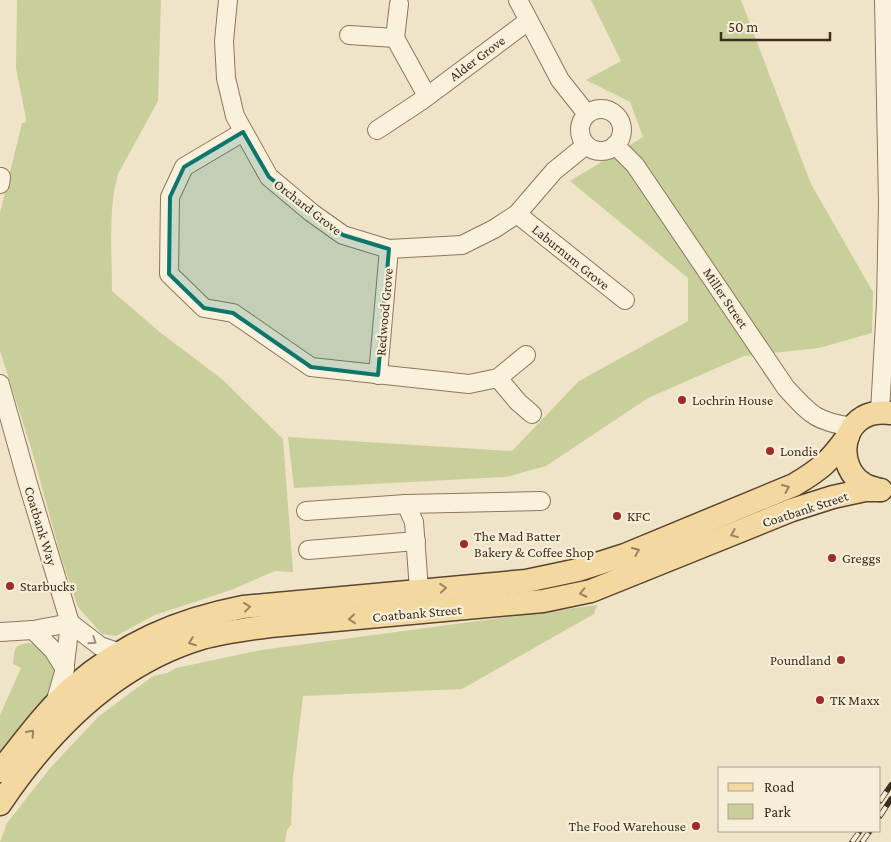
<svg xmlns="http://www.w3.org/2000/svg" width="891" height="842" font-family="'Crimson Pro',serif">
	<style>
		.green { fill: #c9cf9b }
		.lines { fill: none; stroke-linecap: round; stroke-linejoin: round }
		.minor-casing { stroke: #8d765c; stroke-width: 20 }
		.major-casing { stroke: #5b4430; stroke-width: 25 }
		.minor { stroke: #faf1dc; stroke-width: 18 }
		.major { stroke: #f3d9a0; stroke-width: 22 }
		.rail-casing { stroke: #3d2e20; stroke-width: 5.5 }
		.rail { stroke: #f7eed8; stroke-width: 4; stroke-dasharray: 11; stroke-linecap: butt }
		.oneway { stroke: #988460 }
		.oneway2 { stroke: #9c907e }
		.marked { fill: #0f766e; fill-opacity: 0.2; stroke: #0f766e; stroke-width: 4; stroke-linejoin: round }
		.poi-dot { fill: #9e2a2b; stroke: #f7eed8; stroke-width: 2 }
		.labels { text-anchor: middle; stroke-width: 4.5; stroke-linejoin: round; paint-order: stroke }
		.street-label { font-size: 14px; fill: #3d2e20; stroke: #f7eed8 }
		.poi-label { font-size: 14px; fill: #3d2e20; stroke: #f7eed8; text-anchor: start }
	</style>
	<rect width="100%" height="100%" fill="#f0e4c8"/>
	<g class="green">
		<path d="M 17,0 L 161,0 L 158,101 L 118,174 C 108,208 112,255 112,291 L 161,333 L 223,380 L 283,439 L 293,572 L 275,571 L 231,590 L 155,615 L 116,636 L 102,634 L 78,607 L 61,557 L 32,451 L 0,351 L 0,213 L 22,123 L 25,123 L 26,119 L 16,68 Z"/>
		<polygon points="591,0 741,0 811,184 873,292 872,333 819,348 744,356 648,398 546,466 506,477 294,488 288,437 512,451 579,381 688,321 688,278 570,181 643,137 630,102 586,80 621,61"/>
		<polygon points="597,605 594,614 462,689 303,696 293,778 291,825 287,830 285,842 0,842 7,823 51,767 98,717 153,676 167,673 176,668 261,650"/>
		<path d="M 29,643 C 53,649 61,674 50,695 C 46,702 39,708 35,714 C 23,728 12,742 0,756 L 0,715 L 21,668 L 13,664 C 15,650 12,645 29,643 Z"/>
	</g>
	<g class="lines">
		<g class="minor-casing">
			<g id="minor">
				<polyline points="228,0 224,41 226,78 235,116 269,177 312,213 343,235 389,249 462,245 494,229 517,214 554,171 586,145"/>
				<polyline points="518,0 560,80 587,114"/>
				<polyline points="349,35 395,38 427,96"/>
				<polyline points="395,38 399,4"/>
				<circle cx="601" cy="130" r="21"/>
				<polyline points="377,130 421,101 528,21"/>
				<polyline points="243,132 184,167 170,197 169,274 204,308 233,313 311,367 469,384 498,378 526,355"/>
				<path d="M 615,145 L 635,165 L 786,388 C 811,415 815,421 852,427"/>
				<polyline points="0,184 1,177"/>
				<polyline points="517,214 625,300"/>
				<polyline points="378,375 389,249"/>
				<polyline points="498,378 518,402 532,414"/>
				<polyline points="0,384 28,484 70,623 64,672 55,703"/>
				<polyline points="880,412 886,304 888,203 884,0"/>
				<polyline points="306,511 406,504"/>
				<polyline points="308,550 416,541"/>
				<polyline points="419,590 414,522 406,504 541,501"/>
				<polyline points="70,623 100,646 120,653"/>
				<polyline points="33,630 53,650 65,669"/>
				<polyline points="0,632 33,630 70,623"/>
			</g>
		</g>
		<g class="major-casing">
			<g id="major">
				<path d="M 880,490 C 874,488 867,487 862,483 C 838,467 840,426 868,415 C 875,412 883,412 891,413"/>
				<path d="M 0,771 C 23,743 45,711 73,687 C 124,643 177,620 243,607 L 526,581 L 578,570 L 625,555 L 794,485 C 821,469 829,462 848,436"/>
				<path d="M 0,804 C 49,731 115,664 202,638 C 224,632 247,629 270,626 L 543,601 L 591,591 L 792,510 L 833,497 L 865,490 L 881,490"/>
			</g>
		</g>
		<use href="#minor" class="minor"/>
		<use href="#major" class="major"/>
		<g class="rail-casing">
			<g id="rail">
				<polyline points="880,801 891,785"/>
				<polyline points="880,816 891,799"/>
				<polyline points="852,842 860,831"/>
				<polyline points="862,842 870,831"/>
			</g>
		</g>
		<use href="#rail" class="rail"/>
	</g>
	<defs><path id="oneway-chevron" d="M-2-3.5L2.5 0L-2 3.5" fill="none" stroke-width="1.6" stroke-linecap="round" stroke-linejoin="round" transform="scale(1.25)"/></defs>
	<g class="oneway">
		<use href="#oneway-chevron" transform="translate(786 488) rotate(-23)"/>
		<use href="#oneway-chevron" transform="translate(734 534) rotate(158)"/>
		<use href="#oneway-chevron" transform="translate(636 551) rotate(-23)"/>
		<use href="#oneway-chevron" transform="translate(443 588) rotate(-5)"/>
		<use href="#oneway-chevron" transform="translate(583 593) rotate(168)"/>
		<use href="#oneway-chevron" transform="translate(247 607) rotate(-7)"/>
		<use href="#oneway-chevron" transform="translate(352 619) rotate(175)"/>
		<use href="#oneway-chevron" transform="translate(192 642) rotate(159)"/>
		<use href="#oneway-chevron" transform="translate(31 733) rotate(-49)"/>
	</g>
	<use class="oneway2" href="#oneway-chevron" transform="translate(93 641) rotate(34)"/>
	<path class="marked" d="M 243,132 L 269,177 L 343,235 L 389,249 L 378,375 L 311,367 L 233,313 L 204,308 L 169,274 L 170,197 L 184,167 Z"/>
	<g class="poi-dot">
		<circle cx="682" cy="400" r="5"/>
		<circle cx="770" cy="451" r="5"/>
		<circle cx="617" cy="516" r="5"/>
		<circle cx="464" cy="544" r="5"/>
		<circle cx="832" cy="558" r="5"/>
		<circle cx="10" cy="586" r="5"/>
		<circle cx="841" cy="660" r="5"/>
		<circle cx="820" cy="700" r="5"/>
		<circle cx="696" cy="826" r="5"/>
	</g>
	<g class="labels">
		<g class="street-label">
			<text transform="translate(477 58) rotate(-37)" y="5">Alder Grove</text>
			<text transform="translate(308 207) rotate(38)" y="5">Orchard Grove</text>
			<text transform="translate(571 257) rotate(39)" y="5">Laburnum Grove</text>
			<text transform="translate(726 298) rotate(56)" y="5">Miller Street</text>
			<text transform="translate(384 312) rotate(-85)" y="5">Redwood Grove</text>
			<text transform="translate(805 509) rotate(-18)" y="5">Coatbank Street</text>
			<text transform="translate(41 526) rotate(73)" y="5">Coatbank Way</text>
			<text transform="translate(417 613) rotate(-5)" y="5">Coatbank Street</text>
		</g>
		<g class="poi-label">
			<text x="692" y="405">Lochrin House</text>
			<text x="780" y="456">Londis</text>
			<text x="627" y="521">KFC</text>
			<text x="474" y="541">The Mad Batter<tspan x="474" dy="16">Bakery &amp; Coffee Shop</tspan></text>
			<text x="842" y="563">Greggs</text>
			<text x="20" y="591">Starbucks</text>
			<text x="831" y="665" text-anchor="end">Poundland</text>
			<text x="830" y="705">TK Maxx</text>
			<text x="686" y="831" text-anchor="end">The Food Warehouse</text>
		</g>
	</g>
	<rect x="718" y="767" width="162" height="65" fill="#f7eed8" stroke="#ada18e"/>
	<rect x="728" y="783" width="25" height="8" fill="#f3d9a0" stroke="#ada18e"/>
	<text x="764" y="792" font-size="15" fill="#3d2e20">Road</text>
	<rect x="728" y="804" width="25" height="15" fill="#c9cf9b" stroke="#ada18e"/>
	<text x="764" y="817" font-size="15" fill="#3d2e20">Park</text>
	<path d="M721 32v8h109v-8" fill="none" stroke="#3d2e20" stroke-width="2.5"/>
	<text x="728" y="32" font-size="15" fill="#3d2e20" stroke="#f7eed8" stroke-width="4" paint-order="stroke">50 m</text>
</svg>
